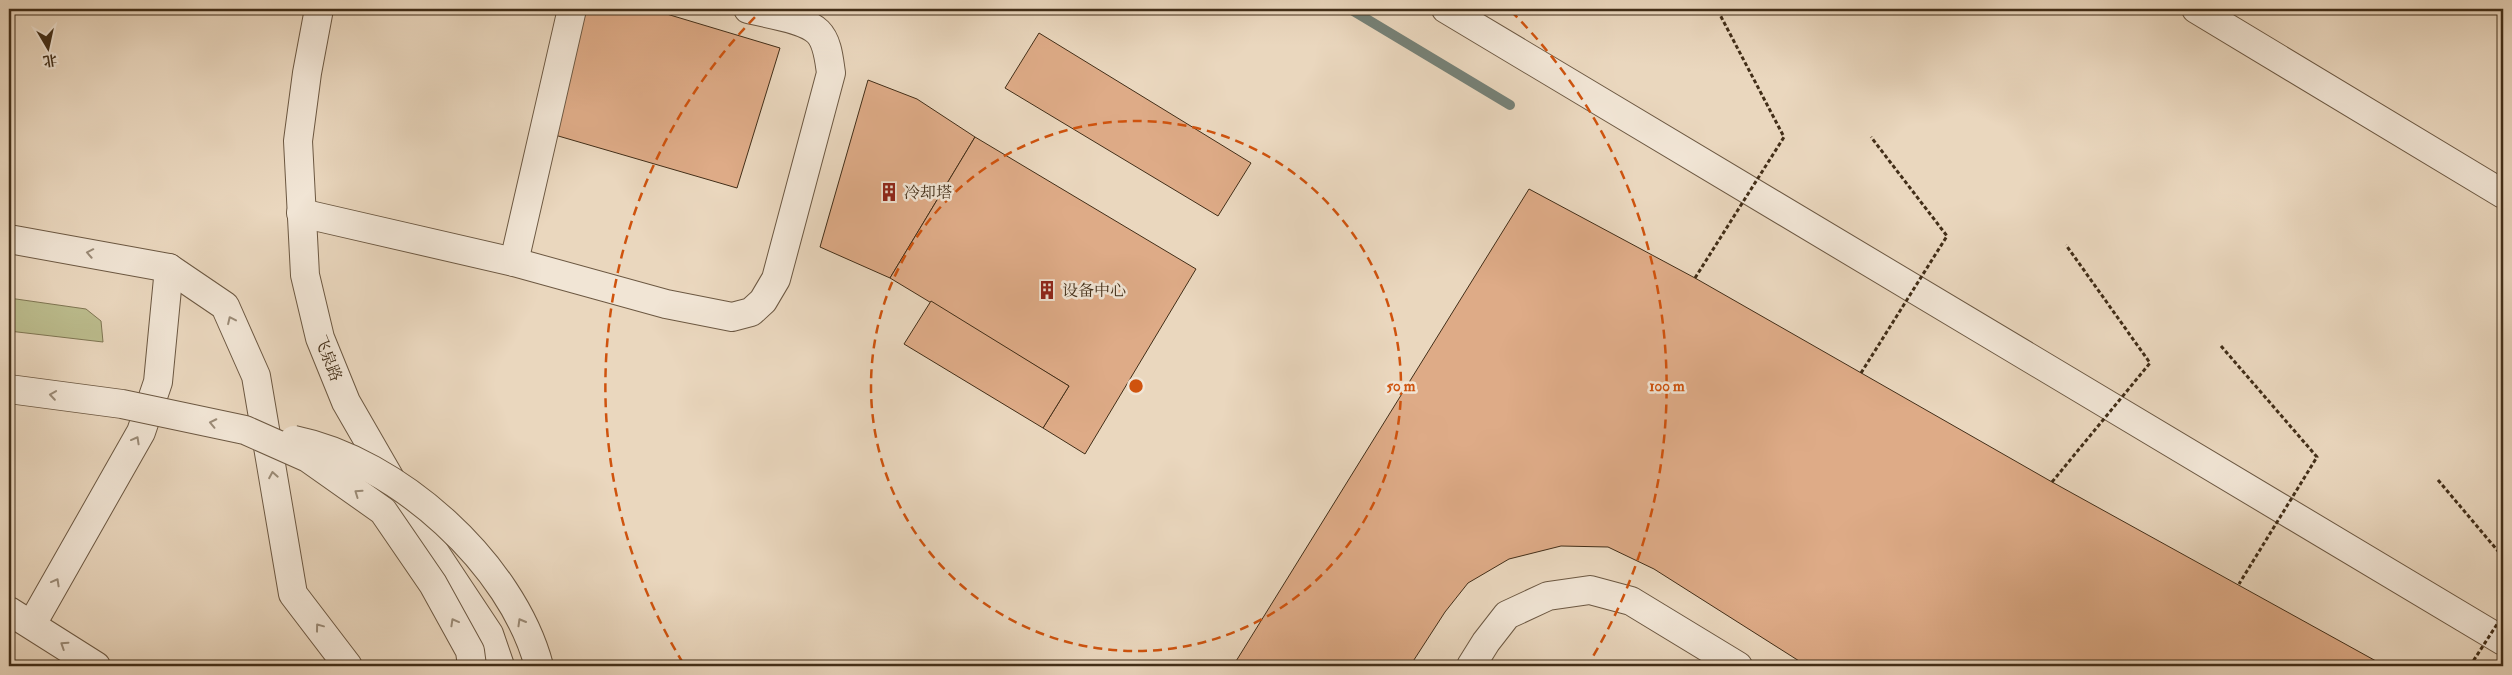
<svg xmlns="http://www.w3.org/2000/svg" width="2512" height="675" font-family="'IM FELL Double Pica','Noto Serif SC',serif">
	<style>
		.green { fill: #bcbd8e; stroke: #7f7653 }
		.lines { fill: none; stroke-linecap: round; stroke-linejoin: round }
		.stream { stroke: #768177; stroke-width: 10 }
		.building { fill: #deab87; stroke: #422e18 }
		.minor-casing { stroke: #6c5842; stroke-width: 30 }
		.path { stroke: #422e18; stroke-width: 3; stroke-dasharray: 4 2.5; stroke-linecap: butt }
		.minor { stroke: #f1e5d5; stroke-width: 28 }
		.minor-bridge-casing { stroke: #6c5842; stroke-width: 30; stroke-linecap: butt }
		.path-bridge { stroke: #422e18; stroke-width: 3; stroke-dasharray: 4 2.5; stroke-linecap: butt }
		.minor-bridge { stroke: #f1e5d5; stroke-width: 28 }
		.oneway { stroke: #9a8a76 }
		.ring { fill: none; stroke: #cf530e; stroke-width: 2.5; stroke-dasharray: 9 6 }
		.labels { text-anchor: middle; stroke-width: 5; stroke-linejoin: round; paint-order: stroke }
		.poi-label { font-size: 16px; fill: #422e18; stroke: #f1e5d5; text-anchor: start }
		.street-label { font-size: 16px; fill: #422e18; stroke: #f1e5d5 }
		.centre { fill: #cf530e; stroke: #f1e5d5; stroke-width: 2.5 }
		.ring-label { font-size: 15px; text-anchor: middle; font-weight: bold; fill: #cf530e; stroke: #f1e5d5; stroke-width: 5; stroke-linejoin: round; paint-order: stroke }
	</style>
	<rect width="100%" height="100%" fill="#ead7be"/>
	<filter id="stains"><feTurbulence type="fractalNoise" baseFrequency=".004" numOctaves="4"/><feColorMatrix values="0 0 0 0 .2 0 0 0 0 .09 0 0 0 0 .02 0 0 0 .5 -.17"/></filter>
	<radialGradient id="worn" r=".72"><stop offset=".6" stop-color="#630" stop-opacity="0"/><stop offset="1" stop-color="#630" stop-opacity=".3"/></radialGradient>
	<polygon class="green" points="9,298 86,309 101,321 103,342 9,331"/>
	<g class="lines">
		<polyline class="stream" points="1350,9 1510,105"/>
	</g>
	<g class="building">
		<polygon points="586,9 650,9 780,48 737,188 548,133"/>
		<polygon points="1039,33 1251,163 1218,216 1005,88"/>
		<polygon points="868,80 917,99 975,137 890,278 820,247"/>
		<polygon points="975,137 1196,269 1085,454 1043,428 1069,386 890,278"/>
		<polygon points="1529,189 1695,278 2052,482 2385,666 1807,666 1654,569 1608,547 1561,546 1509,559 1468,583 1445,612 1410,666 1233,666"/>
		<polygon points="931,301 1069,386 1043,428 904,344"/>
	</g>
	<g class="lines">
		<g class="minor-casing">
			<g id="minor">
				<polyline points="319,9 307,73 298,141 305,275 320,338 346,402 418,527 489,634 500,666"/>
				<polyline points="1446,9 2503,641"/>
				<polyline points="2196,9 2503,194"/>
				<path d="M 301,213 L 514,262 L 666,304 L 732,317 L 751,312 L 763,301 L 776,279 L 831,73 C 829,60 828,42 818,32 C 804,18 767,14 748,9"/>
				<polyline points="9,239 169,268 225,306 256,376 293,594 348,666"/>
				<polyline points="514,262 572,9"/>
				<polyline points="9,611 96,666"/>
				<polyline points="32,624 141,432 158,382 169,268"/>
				<polyline points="1471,666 1486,642 1507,615 1548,596 1590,590 1631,601 1738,666"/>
			</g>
		</g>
		<polyline class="path" points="2438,480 2503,557"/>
		<use href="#minor" class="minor"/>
		<g class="minor-bridge-casing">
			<g id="minor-bridge">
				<polyline points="9,389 122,404 245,430 308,458 383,511 433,584 470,651 472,666"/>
				<path d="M 294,440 C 398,461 512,564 539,666"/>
			</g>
		</g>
		<g class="path-bridge">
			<polyline points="1695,278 1784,137 1717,9"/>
			<polyline points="2221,346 2317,457 2239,584"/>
			<polyline points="1861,373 1947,236 1871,137"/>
			<polyline points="2052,482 2150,363 2066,245"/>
			<polyline points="2470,666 2503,615"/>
		</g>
		<use href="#minor-bridge" class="minor-bridge"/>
	</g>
	<defs><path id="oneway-chevron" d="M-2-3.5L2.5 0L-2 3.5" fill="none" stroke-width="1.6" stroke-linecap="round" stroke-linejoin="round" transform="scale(1.25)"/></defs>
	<g class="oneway">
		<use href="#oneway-chevron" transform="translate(90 253) rotate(-169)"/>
		<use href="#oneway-chevron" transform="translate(231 320) rotate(-115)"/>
		<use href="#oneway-chevron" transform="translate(53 395) rotate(-172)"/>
		<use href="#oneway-chevron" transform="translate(213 423) rotate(-168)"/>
		<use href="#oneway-chevron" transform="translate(136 440) rotate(-61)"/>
		<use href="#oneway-chevron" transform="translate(273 475) rotate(-100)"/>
		<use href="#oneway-chevron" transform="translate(358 493) rotate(-145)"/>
		<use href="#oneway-chevron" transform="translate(56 582) rotate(-61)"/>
		<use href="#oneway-chevron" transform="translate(454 622) rotate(-119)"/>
		<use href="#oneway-chevron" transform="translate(521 622) rotate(-120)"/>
		<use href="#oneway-chevron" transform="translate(319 627) rotate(-127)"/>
		<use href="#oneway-chevron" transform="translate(64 645) rotate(-147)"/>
	</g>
	<g class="ring">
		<circle cx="1136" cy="386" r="265"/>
		<path d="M683 663A531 531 0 0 1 761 11M1511 11A531 531 0 0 1 1589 663"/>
	</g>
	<defs>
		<g id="building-bare" transform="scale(1.5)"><path d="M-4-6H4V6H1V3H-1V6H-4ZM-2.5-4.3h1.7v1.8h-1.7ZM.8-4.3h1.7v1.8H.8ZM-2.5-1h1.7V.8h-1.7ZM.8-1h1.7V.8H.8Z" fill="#8f2418" stroke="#f1e5d5" stroke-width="2.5" paint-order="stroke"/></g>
	</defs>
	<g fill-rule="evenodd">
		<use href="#building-bare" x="889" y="192"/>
		<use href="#building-bare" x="1047" y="290"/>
	</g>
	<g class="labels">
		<g class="poi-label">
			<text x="904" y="198">冷却塔</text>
			<text x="1062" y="296">设备中心</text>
		</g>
		<g class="street-label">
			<text transform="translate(329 358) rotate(69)" y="6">飞泉路</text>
		</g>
	</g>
	<circle cx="1136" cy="386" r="8" class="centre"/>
	<g class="ring-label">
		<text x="1401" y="391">50 m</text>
		<text x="1667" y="391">100 m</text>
	</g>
	<rect width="2512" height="675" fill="none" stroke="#ead7be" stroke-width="30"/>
	<rect x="10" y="10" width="2492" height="655" fill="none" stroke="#422e18" stroke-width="2.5"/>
	<rect x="15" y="15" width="2482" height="645" fill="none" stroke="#422e18"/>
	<g transform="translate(48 48) rotate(171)" stroke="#f1e5d5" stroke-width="4" paint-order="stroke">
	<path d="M0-4L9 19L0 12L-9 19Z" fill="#422e18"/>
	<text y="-8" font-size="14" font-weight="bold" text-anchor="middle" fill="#422e18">北</text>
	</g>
	<rect width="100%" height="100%" filter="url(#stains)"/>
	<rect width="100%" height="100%" fill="url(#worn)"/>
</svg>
